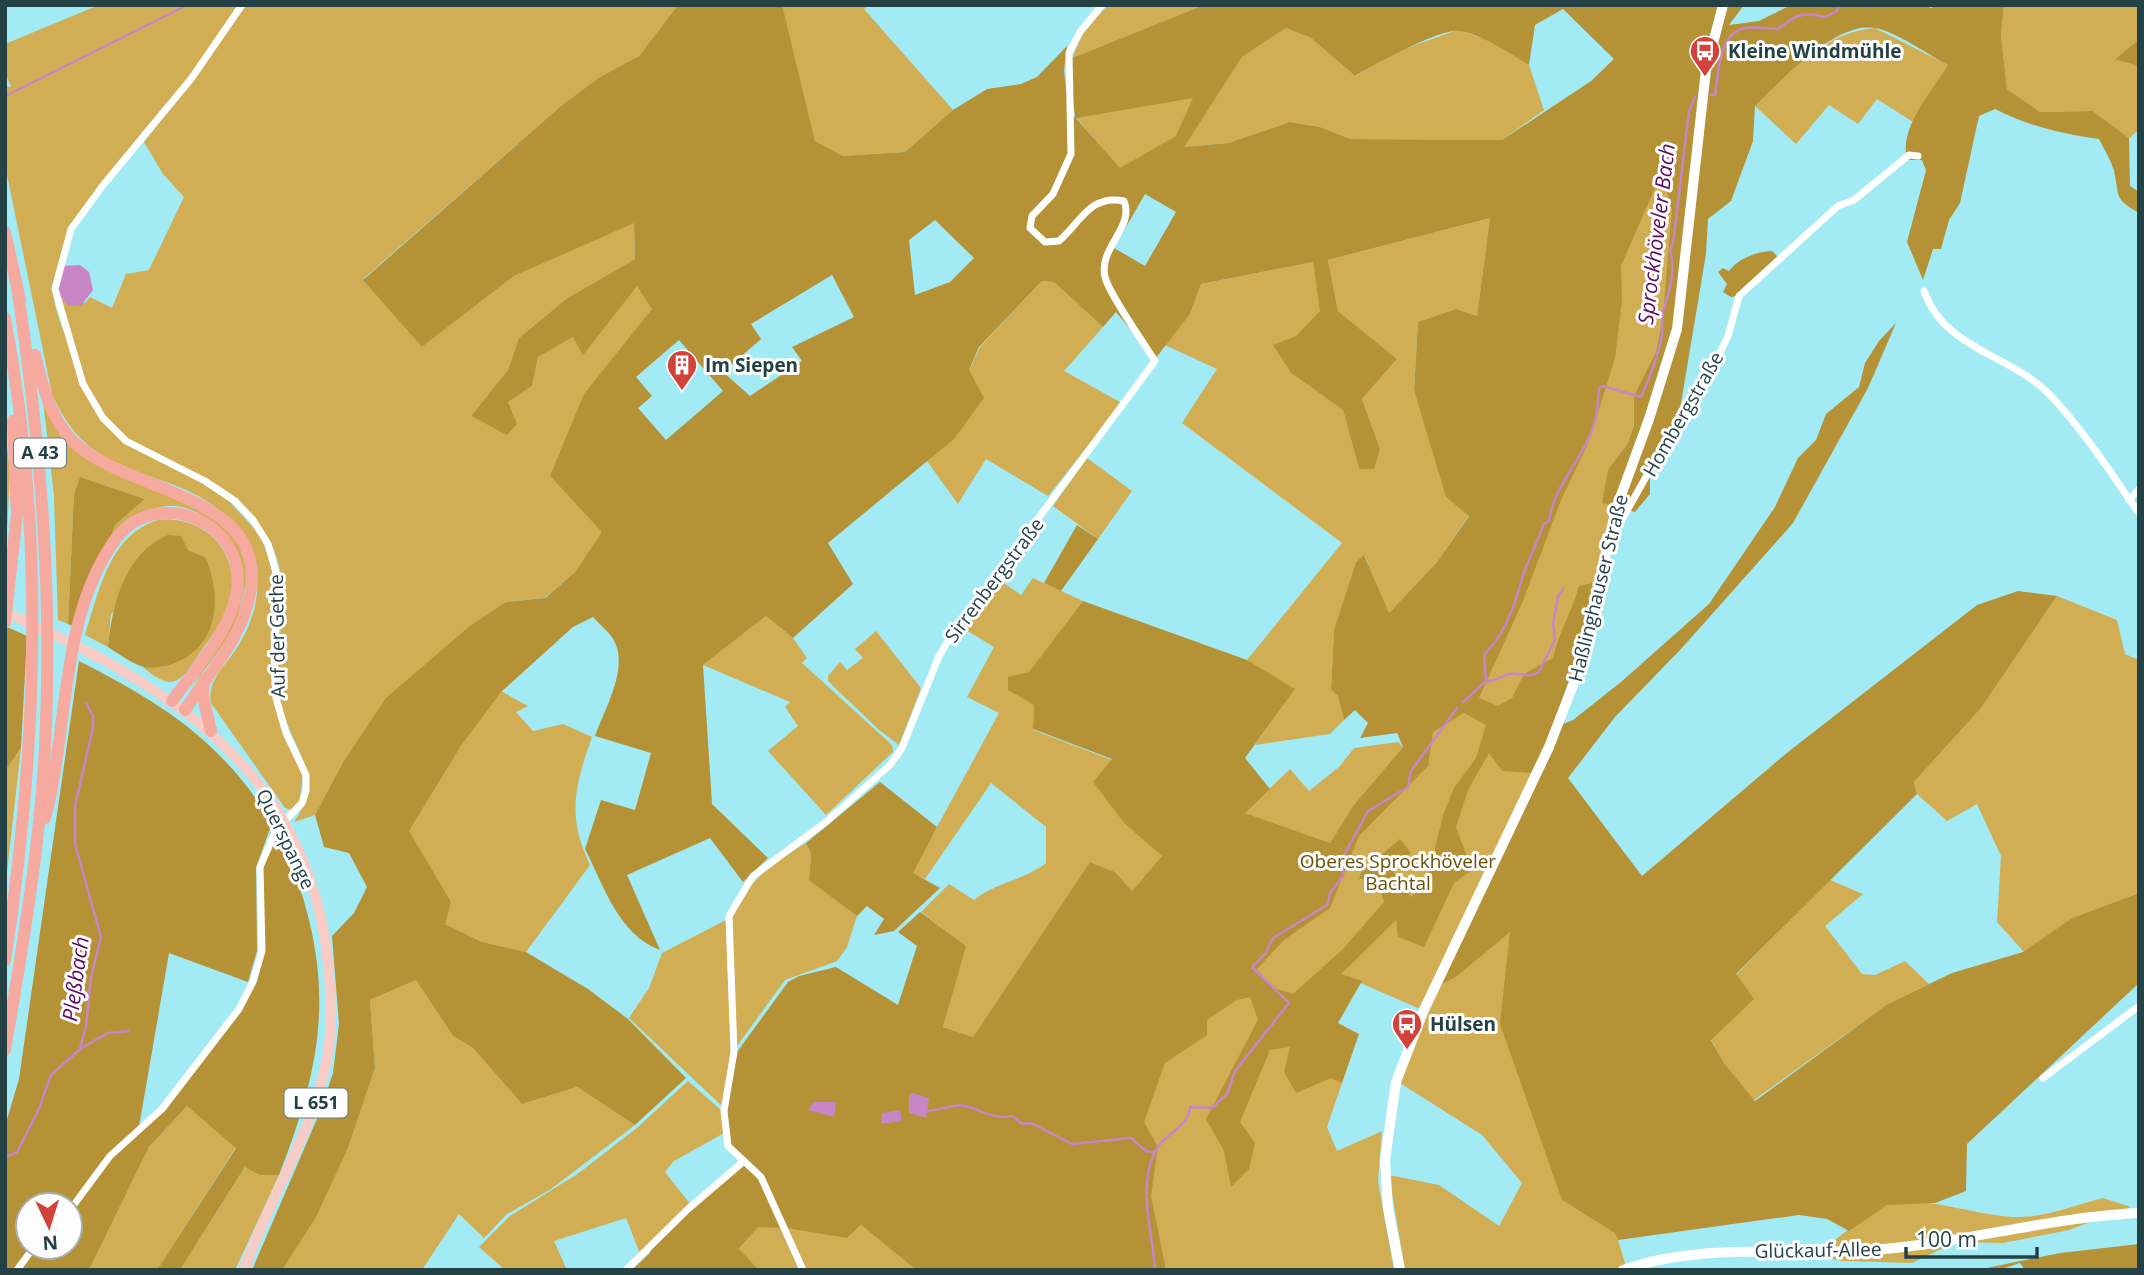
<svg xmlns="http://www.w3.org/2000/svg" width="2144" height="1275" font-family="'Open Sans',sans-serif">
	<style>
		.green { fill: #d1ad54 }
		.forest { fill: #b59235; fill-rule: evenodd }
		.water { fill: #c886c6 }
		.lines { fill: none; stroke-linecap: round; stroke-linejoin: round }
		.stream { stroke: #c886c6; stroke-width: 2.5 }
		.street { stroke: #fff; stroke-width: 7 }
		.secondary { stroke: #fff; stroke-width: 10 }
		.primary { stroke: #f9cbc5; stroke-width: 10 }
		.highway { stroke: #f5a99f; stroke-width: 12 }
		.labels { text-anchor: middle; stroke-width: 6; stroke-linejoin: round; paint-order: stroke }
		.shield { fill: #fdfdfd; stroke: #657a7d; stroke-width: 2 }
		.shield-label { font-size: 18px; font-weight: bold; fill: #244246 }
		.poi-label { font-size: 19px; font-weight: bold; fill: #244246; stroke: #fdfdfd; text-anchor: start }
		.street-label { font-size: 19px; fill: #244246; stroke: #fdfdfd }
		.park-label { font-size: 19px; fill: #695108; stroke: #fdfdfd }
		.water-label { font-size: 21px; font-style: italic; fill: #5d0b5e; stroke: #fdfdfd }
	</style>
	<rect width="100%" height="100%" fill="#a2ebf5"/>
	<g class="green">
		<path d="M 99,5 L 237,5 C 224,26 211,48 196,68 C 153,122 66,213 54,280 C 50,297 58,315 64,332 L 61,300 L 85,303 L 90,297 L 112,308 L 126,274 L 149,270 L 184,197 L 163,174 L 144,142 L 193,80 L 246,5 L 678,5 L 639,56 L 600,77 L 562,105 L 363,279 L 422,347 L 514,276 L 634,222 L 635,259 L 566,299 L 519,338 L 508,370 L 471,416 L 507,434 L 508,402 L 532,386 L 538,357 L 573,337 L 638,285 L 652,309 L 622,351 L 550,476 L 603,532 L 575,572 L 544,598 L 506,602 L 471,625 L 342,764 L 315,815 L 294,822 C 330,771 286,747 279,693 C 272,635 300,580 261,527 C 251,514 245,507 229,501 L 260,535 L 275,574 L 271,670 L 274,698 L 281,728 L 303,776 L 299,803 L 292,810 L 285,808 L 211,703 C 207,681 225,666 237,648 C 282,576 249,513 174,485 C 115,464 79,455 52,394 L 5,165 L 5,88 L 11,86 L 5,74 L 5,44 Z"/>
		<polygon points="781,5 869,5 864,9 953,110 905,152 843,156 815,141"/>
		<polygon points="1108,5 1204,5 1072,58 1083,33"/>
		<polygon points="2004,5 2139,5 2139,39 2116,58 2139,66 2139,130 2129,138 2093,111 2040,112 2007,89 2001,36"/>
		<polygon points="1286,28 1311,38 1355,76 1399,51 1457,30 1489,40 1529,65 1544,110 1502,140 1351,139 1320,127 1290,122 1228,143 1183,147 1242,57"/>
		<path d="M 1875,28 L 1948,65 L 1913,122 L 1877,99 L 1858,124 L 1829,105 L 1796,144 L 1755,106 C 1790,72 1824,32 1875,28 Z"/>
		<polygon points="1690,69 1663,315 1656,352 1639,388 1634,425 1628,443 1617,458 1602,502 1614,506 1595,582 1580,586 1533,773 1447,950 1456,977 1510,931 1562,1200 1616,1233 1627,1270 1405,1270 1389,1175 1439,1185 1499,1226 1522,1183 1482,1135 1400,1083 1427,1012 1342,975 1275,1048 1290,1046 1342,1083 1327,1127 1337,1151 1382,1131 1378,1181 1394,1270 1123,1270 1105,1129 1404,759 1612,284"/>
		<polygon points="1194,97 1177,136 1120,169 1076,117"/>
		<polygon points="1490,218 1477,316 1456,309 1418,322 1414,390 1469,515 1437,562 1388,614 1365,556 1356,562 1334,631 1331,689 1338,695 1344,720 1330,734 1255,745 1294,690 1247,660 1342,543 1182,423 1217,369 1165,345 1190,314 1201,284 1313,262 1321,311 1296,336 1274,346 1291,373 1343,410 1359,469 1380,449 1362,399 1397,359 1338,311 1328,260"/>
		<polygon points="1042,281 1054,282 1103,327 1064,371 1122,403 1048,496 986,459 958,504 927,461 980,347"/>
		<path d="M 43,401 L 67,441 L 216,518 L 239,544 L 248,574 L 235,628 L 189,691 L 226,635 L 240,561 C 230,527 183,490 146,513 C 131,523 117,542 103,554 L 115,525 L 145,499 L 80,477 L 74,494 L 68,624 L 58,620 L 54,496 Z"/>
		<polygon points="5,426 10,472 5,573"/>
		<polygon points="1087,458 1132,491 1098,539 1053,506"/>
		<path d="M 158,520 C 208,515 245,558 228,606 C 221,625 208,641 197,657 C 190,667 183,681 170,682 C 160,682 150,672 142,667 L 163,667 L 205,557 L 188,550 L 111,614 L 108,647 L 85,635 C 99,592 109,535 158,520 Z"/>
		<path d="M 997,578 L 1021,595 L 1033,578 L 1083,601 L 1029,673 L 1034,705 L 1033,730 L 1112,760 L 1125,824 L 1163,856 L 1132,891 L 1115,872 L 1090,862 L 973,1037 L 943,1027 L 965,946 L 921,912 L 949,884 L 974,900 C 996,882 1023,881 1046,863 L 1046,827 L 991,783 L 925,879 L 912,873 L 999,713 L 967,697 L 994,647 L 961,627 Z"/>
		<polygon points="2057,596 2117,620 2125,654 2139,660 2139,893 2072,918 2024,952 1997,922 2001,856 1977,804 1947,821 1917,794 1914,782 1981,708"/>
		<polygon points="766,616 793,638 807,658 802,663 892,745 893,752 826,815 768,751 798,726 785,707 790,702 703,665"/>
		<polygon points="876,631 921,688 899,745 878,729 828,681 828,676 840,662 847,670 863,658 855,649"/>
		<path d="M 501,691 L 528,706 L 516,712 L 533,731 L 563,724 L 592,737 C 574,788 567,816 590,865 L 526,952 L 482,942 L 445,924 L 409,831 L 461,746 Z"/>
		<polygon points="1398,742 1403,747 1353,806 1330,843 1244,813 1290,769 1309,791 1340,766 1354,748"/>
		<polygon points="21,748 5,890 5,771"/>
		<path d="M 806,843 L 811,854 L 809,879 L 857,916 L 847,947 L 837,961 L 785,980 L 735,1049 L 731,923 C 742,884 773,863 806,843 Z"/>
		<polygon points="1830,880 1863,894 1825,926 1862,974 1875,975 1905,961 1929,984 1886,1005 1754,1100 1724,1063 1711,1039 1753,999 1736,975"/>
		<polygon points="726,920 731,1052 723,1107 629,1018 649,988 662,953"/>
		<polygon points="416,980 453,1036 473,1048 522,1104 577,1087 635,1125 551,1189 507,1214 484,1238 459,1214 422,1270 282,1270 348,1148 375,1068 370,1000"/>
		<polygon points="688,1081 722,1111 724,1133 674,1161 665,1172 691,1205 640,1254 626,1218 554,1241 567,1270 505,1270 479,1247 510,1216 579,1173 638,1127"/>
		<polygon points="187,1106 236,1147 157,1270 89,1270 149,1147"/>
		<polygon points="246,1166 279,1175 235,1270 180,1270"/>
		<path d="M 2103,1198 L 2131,1207 L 2069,1230 L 2003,1243 L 1956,1242 L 1912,1263 L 1843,1261 L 1814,1255 C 1837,1240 1860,1218 1885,1206 C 1916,1192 1982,1218 2018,1217 C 2047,1217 2075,1205 2103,1198 Z"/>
		<polygon points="861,1225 916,1270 759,1270 739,1250 758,1226 810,1230 847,1238"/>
	</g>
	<g class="forest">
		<path d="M 678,5 L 782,5 L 815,141 L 843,156 L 905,152 L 953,110 L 987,89 L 1021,84 L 1037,77 L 1067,46 L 1064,71 L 1070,117 L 1075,117 L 1070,71 L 1072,58 L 1204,5 L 1744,5 L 1729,25 L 1759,21 L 1791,5 L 1926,5 L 1931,8 L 1938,5 L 2004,5 L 2001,36 L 2007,89 L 2040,112 L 2093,111 L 2129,138 L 2130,186 L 2139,192 L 2139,213 C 2113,198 2120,197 2114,171 C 2111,160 2104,149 2099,139 C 2061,134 2029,126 1995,109 L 1979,116 L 1960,203 L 1949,220 L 1941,249 L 1933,249 L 1923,280 L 1907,242 L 1926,170 L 1922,160 L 1907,160 C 1899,126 1932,92 1948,65 C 1929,55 1895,31 1875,28 C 1835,21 1782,80 1755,106 L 1753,141 L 1731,201 L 1708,219 L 1706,254 L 1678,421 L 1650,466 L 1650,494 L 1635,512 L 1602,503 L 1608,470 L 1628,443 L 1634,425 L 1634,396 L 1656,352 L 1663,315 L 1672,210 L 1666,189 L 1655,188 L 1621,266 L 1622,301 L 1615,358 L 1588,444 L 1561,500 L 1523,601 L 1479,698 L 1498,706 L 1512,698 L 1524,674 L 1553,658 C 1559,632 1572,611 1579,586 L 1596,582 C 1580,649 1562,711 1533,773 L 1502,771 L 1489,753 L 1468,790 L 1456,827 L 1472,870 L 1454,883 L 1424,947 L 1398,937 L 1396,920 L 1341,974 L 1362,981 L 1338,1023 L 1359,1034 L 1342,1083 L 1331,1078 L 1296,1093 L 1284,1072 L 1290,1047 L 1270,1050 L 1240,1122 L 1255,1143 L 1249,1169 L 1231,1187 L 1224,1151 L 1206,1119 L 1258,1020 L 1250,997 L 1237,1000 L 1207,1020 L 1207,1035 L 1165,1063 L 1144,1122 L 1158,1147 L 1151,1196 L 1166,1270 L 916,1270 L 861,1225 L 847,1238 L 787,1228 L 763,1176 L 729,1144 L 726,1112 L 737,1052 L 788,982 L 799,976 L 836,967 L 898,1005 L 917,946 L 898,932 L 920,912 L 966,946 L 943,1027 L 973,1037 L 1090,862 L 1115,872 L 1132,891 L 1162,856 L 1125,824 L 1093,782 L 1112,759 L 1033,729 L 1034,705 L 1008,690 L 1008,677 L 1029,672 L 1083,601 L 1247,660 L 1295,689 L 1245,758 L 1270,789 L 1245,813 L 1330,843 L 1353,806 L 1403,747 L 1397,733 L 1360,738 L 1368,723 L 1355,710 L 1344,720 L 1338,696 L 1331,689 L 1334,630 L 1356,562 L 1364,555 L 1389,613 L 1437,562 L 1469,516 L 1446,497 L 1414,390 L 1418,322 L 1456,309 L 1477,316 L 1490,218 L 1328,260 L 1338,311 L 1397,359 L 1362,399 L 1380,449 L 1374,469 L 1359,469 L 1343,410 L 1291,373 L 1273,345 L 1296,336 L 1320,311 L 1313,262 L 1201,284 L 1190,314 L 1155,359 L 1116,312 L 1103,327 L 1054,282 L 1042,281 L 979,347 L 969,370 L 984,398 L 954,439 L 828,543 L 853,584 L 793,638 L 766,616 L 703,665 L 712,804 L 768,858 L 743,882 L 710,838 L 627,875 L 660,950 C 618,934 604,886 585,849 L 601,800 L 635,810 L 651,753 L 595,736 C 605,708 632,663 611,636 C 607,630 599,624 593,617 L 573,627 L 501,692 L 461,746 L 409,831 L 451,902 L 445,924 L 482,942 L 526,952 L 588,989 L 628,1019 L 686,1078 L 635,1125 L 577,1087 L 522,1104 L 473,1048 L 453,1036 L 416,980 L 370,1000 L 375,1068 L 348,1148 L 316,1217 L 282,1270 L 252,1270 L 320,1112 L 333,1073 L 339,1024 L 332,936 L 354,913 L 367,887 L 349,853 L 324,847 L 315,815 L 342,764 L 386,698 L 471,625 L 506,602 L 545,598 L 575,572 L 602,532 L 550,476 L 584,394 L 652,309 L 637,286 L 583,355 L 573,337 L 538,357 L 532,386 L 508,402 L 517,424 L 507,435 L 471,416 L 508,370 L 519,338 L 566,299 L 635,259 L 634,223 L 514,276 L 422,347 L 363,280 L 562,105 L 600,77 L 639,56 ZM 1563,9 L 1614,59 L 1591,81 L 1502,140 L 1351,139 L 1320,127 L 1290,122 L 1228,143 L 1184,147 L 1242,57 L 1286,28 L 1311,38 L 1355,76 C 1374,65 1440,28 1460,31 C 1486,36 1507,52 1529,65 L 1535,25 ZM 1193,98 L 1176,136 L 1120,168 L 1076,118 ZM 1145,194 L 1176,212 L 1145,266 L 1114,248 ZM 935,220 L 974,258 L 950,282 L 915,295 L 909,240 ZM 832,275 L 854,317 L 792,347 L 802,361 L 750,396 L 723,372 L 761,339 L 751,324 ZM 679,340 L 723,391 L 666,440 L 638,408 L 652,396 L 636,377 ZM 1464,713 L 1486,725 L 1476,758 L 1454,788 L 1443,815 L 1426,886 L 1411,897 L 1393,871 L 1411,853 L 1400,839 L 1362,871 L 1359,879 L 1377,878 L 1384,902 L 1344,948 L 1293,994 L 1271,987 L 1257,969 L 1284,940 L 1330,908 L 1359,836 L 1428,766 L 1433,732 Z"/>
		<polygon points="2139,39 2139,66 2115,59"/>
		<path d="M 1772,251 L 1780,259 L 1737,296 L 1731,297 L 1723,292 L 1727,284 L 1718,272 L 1723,268 L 1729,271 C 1739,258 1756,252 1772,251 Z"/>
		<polygon points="1896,323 1868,388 1793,523 1681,649 1615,717 1568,778 1642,876 1788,752 1977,605 2018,591 2057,596 1981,708 1914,782 1917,794 1736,974 1754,999 1711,1040 1724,1063 1755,1101 1886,1005 1952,973 2023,952 2072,918 2139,893 2139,983 1967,1144 1966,1191 1935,1203 1887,1205 1849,1231 1827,1219 1799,1215 1618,1240 1615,1233 1562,1200 1500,1024 1510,932 1456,977 1441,984 1563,724 1573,720 1621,682 1709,604 1775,507 1798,458 1816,440 1826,414 1859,387 1865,363 1879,341"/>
		<polygon points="80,477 145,499 115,525 77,628 68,624 74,494"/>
		<polygon points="1077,525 1098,539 1061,591 1044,583"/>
		<path d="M 168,535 L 181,536 L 188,550 L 205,557 C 223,597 219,648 172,664 C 163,667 150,669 141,666 C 129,662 118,653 108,647 C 112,604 125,553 168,535 Z"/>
		<polygon points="7,627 27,636 21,748 5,771"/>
		<path d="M 79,661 C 163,704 222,741 272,823 L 256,868 L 257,951 L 248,982 L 169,953 L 139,1127 L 70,1205 L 28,1205 L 30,1247 L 13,1270 L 5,1270 L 5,1126 L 19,1079 Z"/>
		<polygon points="880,782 937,827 913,873 940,888 894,931 874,935 884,919 867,906 857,916 809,880 811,854 806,843"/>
		<path d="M 280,835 C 335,965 330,1046 279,1175 L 260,1175 L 245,1167 L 180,1270 L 157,1270 L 236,1148 L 187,1106 L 149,1147 L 89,1270 L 20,1270 L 37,1247 L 70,1247 L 70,1213 L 112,1158 L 164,1110 L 240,1011 L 264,953 L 262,869 L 268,851 Z"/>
		<polygon points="744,1163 758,1177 783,1228 758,1227 739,1249 759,1270 632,1270 650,1253 651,1246"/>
		<polygon points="2139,1244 2139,1270 2025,1270 2020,1263 1999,1270 1977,1270 2060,1253"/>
	</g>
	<g class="water">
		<path d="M 80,265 L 89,272 L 93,290 L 81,306 L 69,306 C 55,296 57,282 62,266 Z"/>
		<polygon points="913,1093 929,1098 926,1118 909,1113 909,1096"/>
		<polygon points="814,1102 836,1102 834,1117 808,1110"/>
		<polygon points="900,1110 902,1121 881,1124 882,1113"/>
	</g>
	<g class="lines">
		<g class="stream">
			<path d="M 1711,95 L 1715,95 C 1719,73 1717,35 1745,28 C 1754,26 1768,29 1778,29 C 1795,15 1804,11 1825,17 L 1837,11 L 1839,5"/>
			<polyline points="5,96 187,5"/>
			<path d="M 1486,681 C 1495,683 1500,676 1509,674 C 1521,672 1529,679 1539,672 L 1555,640 L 1553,624 L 1558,597 L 1563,589"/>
			<path d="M 1463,702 L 1486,681 L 1484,655 C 1504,635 1514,609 1521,582 C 1526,563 1537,545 1543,525 L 1549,521 C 1553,490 1574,469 1587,442 C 1596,425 1598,407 1599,388 L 1603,386 L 1641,397 C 1649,379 1657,360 1661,340 C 1664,330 1660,317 1664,308 C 1670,290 1676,269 1670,250 L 1673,244 L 1689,111 L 1695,97"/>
			<polyline points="80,1049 108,1033 128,1031"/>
			<path d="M 927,1111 C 940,1111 952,1103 965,1106 C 983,1110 992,1120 1012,1116 L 1022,1124 L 1031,1123 L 1072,1144 L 1131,1138 L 1146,1151 L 1154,1152"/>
			<polyline points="8,1156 17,1152 38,1111 51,1075 80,1049 86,1026 91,977 101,937 75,844 75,806 93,728 93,716 86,703"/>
			<path d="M 1155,1270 C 1153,1232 1137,1188 1155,1152 C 1164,1132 1189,1129 1190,1107 L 1212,1108 L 1227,1094 L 1235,1071 L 1289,1003 L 1252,967 L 1265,954 L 1273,938 L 1327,905 L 1330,893 L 1343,876 L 1344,855 L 1368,811 L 1408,787 L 1411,771 L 1457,708"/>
		</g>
		<g class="street">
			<path d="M 1924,291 C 1944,349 2009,354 2048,393 C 2083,429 2110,472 2139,513"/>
			<polyline points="2129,500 2139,489"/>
			<polyline points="1609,543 1652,466 1708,378 1728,336 1739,296 1838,206 1854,200 1909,155 1918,156"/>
			<polyline points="2043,1078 2139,1006"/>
			<polyline points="70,1210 110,1156 162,1109 239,1009 253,982 262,951 260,867 276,830 302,803 306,791 306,775 286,733 276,698 274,655 278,580 268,544 253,520 235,501 205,481 126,441 103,418 83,384 55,289 71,229 104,184 191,79 242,5"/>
			<polyline points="17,1270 34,1247"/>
			<polyline points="626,1270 688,1209 744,1161"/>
			<path d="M 803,1270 L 761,1177 L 728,1146 L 724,1111 L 734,1052 L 729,916 L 753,876 L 826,822 L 890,765 L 902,748 L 939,656 L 951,636 L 1155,361 C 1144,343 1109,294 1105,277 C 1098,248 1135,227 1124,201 C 1090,194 1081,222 1059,241 L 1045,242 L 1030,228 L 1032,216 L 1053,194 L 1071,154 L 1069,53 L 1080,32 L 1102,5"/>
		</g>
		<g class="secondary">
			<polyline points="1400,1270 1388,1209 1385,1160 1396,1082 1423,1012 1549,747 1580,667 1616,509 1649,419 1677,329 1706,70 1723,5"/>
			<path d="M 1623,1270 C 1703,1242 1788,1256 1871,1250 C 1961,1244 2048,1217 2139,1213"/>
		</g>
		<path class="primary" d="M 5,612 C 161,682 299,761 326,947 C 331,987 334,1024 326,1063 C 311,1136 268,1200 244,1270"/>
		<g class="highway">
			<polyline points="5,232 20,300"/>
			<path d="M 5,318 C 45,530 38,748 5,960"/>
			<path d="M 35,355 C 43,387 50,418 74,442 C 129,496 284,493 246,609 C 235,646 205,678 185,710"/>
			<polyline points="5,622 17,514 13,421"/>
			<polyline points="204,680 203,696 211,731"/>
			<path d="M 45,818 C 69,729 59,618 115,540 C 156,483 248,523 237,591 C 230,632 196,668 172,701"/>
			<path d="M 5,1050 C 22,950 40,848 45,746 C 53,594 41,444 18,293"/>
		</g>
	</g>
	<defs>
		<g id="bus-pin" transform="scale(1.575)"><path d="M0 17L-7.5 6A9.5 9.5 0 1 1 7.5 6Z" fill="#d0423a" stroke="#fdfdfd"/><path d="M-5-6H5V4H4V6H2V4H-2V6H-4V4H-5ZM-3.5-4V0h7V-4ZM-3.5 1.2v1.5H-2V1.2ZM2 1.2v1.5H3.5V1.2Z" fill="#fff"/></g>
		<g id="building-pin" transform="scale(1.575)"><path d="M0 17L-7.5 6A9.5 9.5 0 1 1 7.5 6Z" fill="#d0423a" stroke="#fdfdfd"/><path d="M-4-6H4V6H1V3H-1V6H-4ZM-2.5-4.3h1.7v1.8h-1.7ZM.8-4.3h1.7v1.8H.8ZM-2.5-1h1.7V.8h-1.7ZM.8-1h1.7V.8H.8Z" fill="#fff"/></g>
	</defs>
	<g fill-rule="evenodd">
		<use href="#bus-pin" x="1705" y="51"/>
		<use href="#building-pin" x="682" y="365"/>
		<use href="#bus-pin" x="1407" y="1024"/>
	</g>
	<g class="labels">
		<g class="shield">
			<rect x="14" y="438.5" width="52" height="29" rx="5"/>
			<rect x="284.5" y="1088.5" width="63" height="29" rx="5"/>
		</g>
		<g class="shield-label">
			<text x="40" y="459">A 43</text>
			<text x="316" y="1109">L 651</text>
		</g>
		<g class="poi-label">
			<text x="1728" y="58">Kleine Windmühle</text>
			<text x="705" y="372">Im Siepen</text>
			<text x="1430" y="1031">Hülsen</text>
		</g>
		<g class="street-label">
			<text transform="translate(1683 414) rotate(-60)" y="7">Hombergstraße</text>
			<text transform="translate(994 580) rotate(-53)" y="7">Sirrenbergstraße</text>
			<text transform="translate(1598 588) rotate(-76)" y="7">Haßlinghauser Straße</text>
			<text transform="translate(277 636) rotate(-91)" y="7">Auf der Gethe</text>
			<text transform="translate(286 839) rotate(64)" y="7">Querspange</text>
			<text transform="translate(1818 1250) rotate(-1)" y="7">Glückauf-Allee</text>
		</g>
		<g class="park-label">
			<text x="1398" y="868">Oberes Sprockhöveler<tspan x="1398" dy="22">Bachtal</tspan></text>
		</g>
		<g class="water-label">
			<text transform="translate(1657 234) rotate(-83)" y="7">Sprockhöveler Bach</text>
			<text transform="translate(76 979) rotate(-82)" y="7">Pleßbach</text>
		</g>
	</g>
	<rect width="2144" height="1275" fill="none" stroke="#244246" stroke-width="14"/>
	<g transform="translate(49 1226) rotate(176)"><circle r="33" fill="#fdfdfd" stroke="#a6b2b4" stroke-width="2"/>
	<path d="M0-5L12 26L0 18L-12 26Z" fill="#d0423a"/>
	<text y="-10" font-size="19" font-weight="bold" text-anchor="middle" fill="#244246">N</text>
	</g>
	<path d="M1906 1247v10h131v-10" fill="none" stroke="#244246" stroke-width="3.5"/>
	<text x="1916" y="1247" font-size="21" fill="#244246" stroke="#fdfdfd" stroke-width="5" paint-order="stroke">100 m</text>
</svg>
